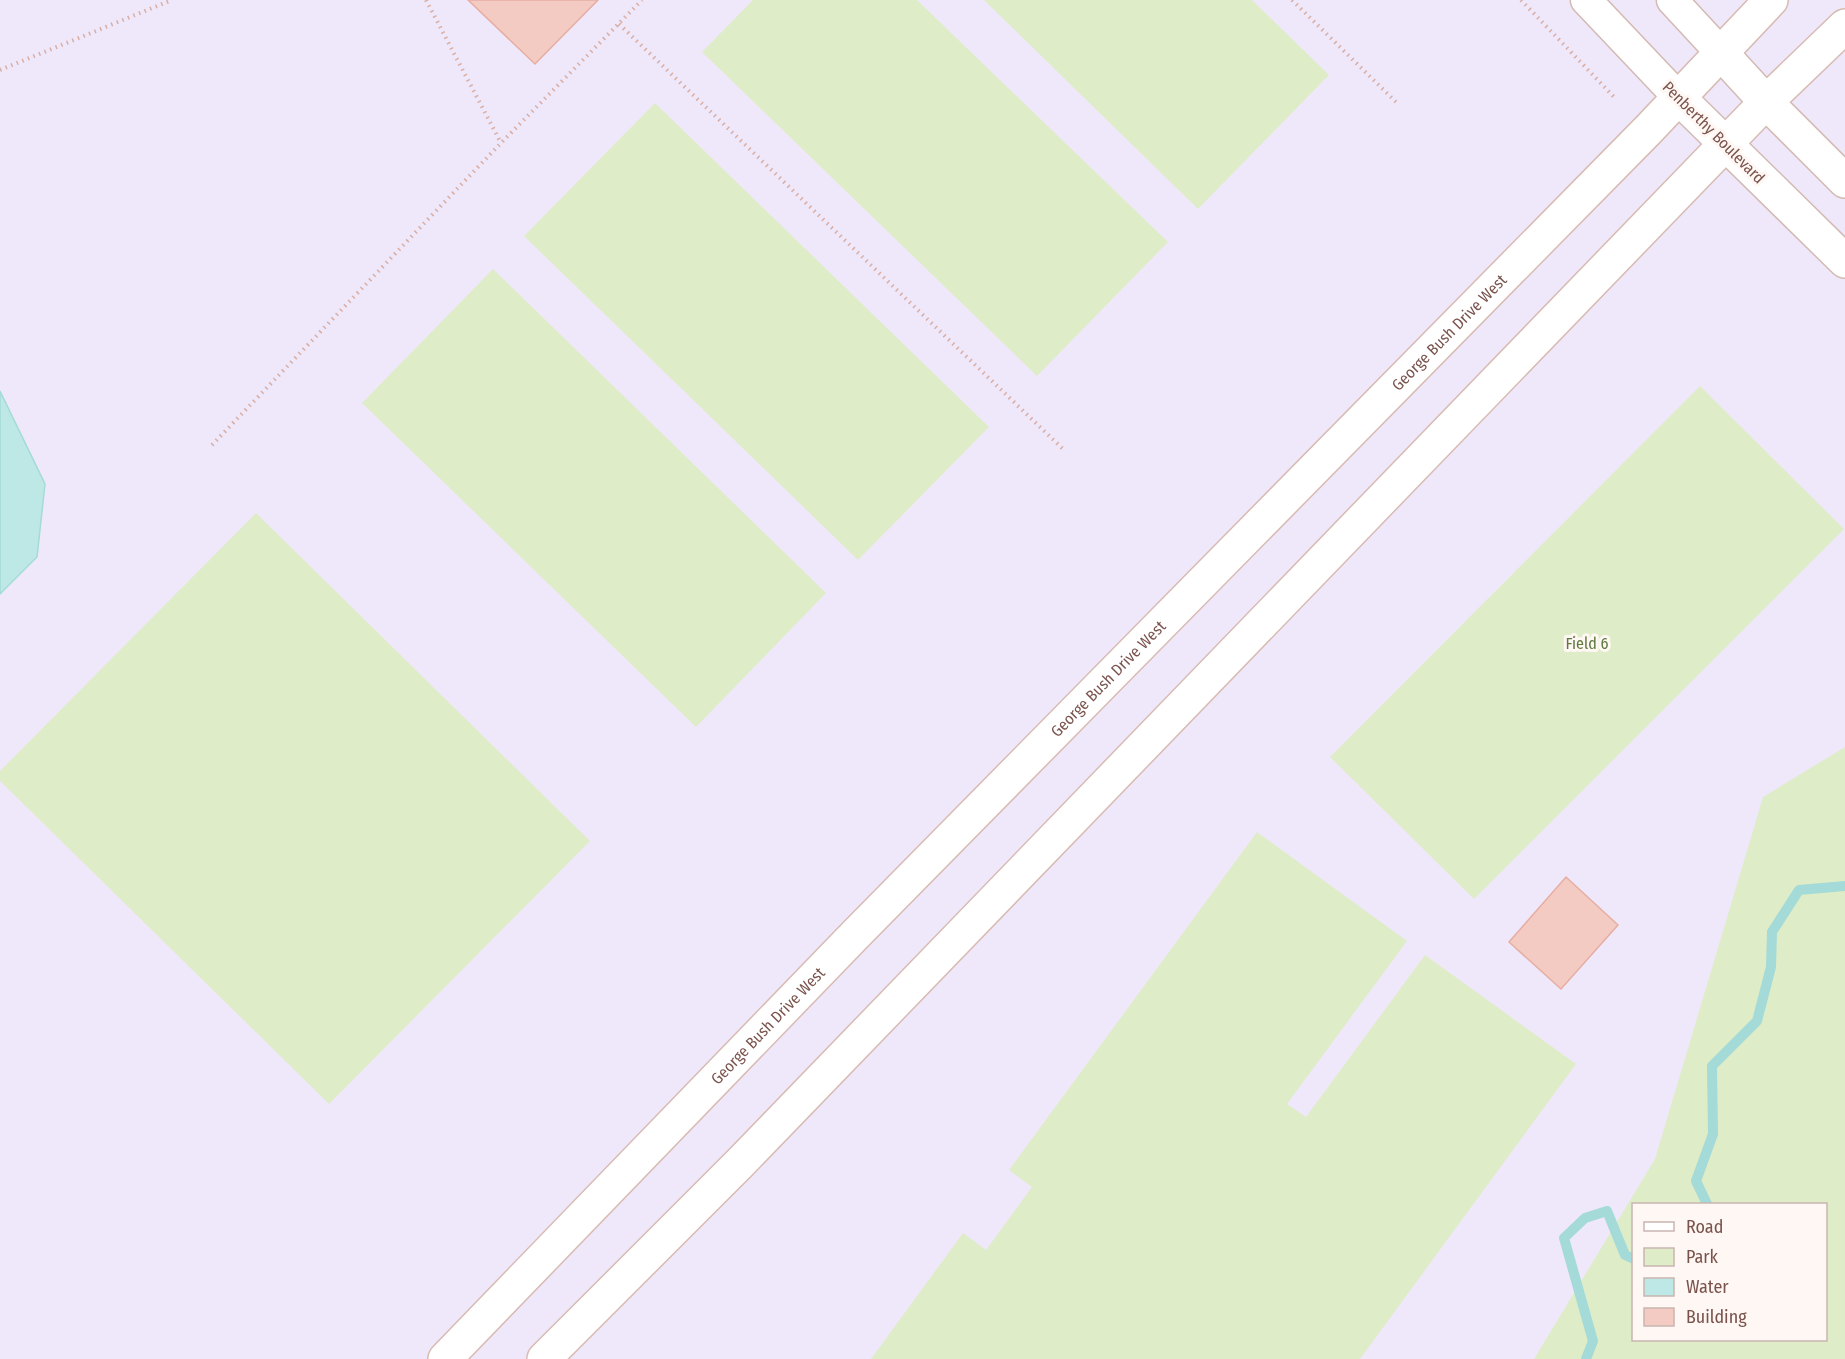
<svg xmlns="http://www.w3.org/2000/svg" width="1845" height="1359" font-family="'Fira Sans Condensed',sans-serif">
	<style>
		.education { fill: #efe8fa; fill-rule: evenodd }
		.green { fill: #dfecc8; fill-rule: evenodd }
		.water { fill: #bee8e5; stroke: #a4dad7; stroke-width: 1.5 }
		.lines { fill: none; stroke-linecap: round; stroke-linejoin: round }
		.stream { stroke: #a4dad7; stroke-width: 10 }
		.building { fill: #f3cbc2; stroke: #e6aea2; stroke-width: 1.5 }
		.minor-casing { stroke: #d3bab3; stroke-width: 33 }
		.tertiary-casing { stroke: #d3bab3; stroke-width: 36 }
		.secondary-casing { stroke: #d8bbb2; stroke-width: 36 }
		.path { stroke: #d9aea4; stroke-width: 4; stroke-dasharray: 1.5 4.5; stroke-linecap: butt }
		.minor { stroke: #fff; stroke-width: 30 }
		.tertiary { stroke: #fff; stroke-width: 33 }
		.secondary { stroke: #fff; stroke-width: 33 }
		.labels { text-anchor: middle; stroke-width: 6; stroke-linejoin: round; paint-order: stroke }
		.street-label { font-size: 16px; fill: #7a534d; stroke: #fff7f3 }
		.park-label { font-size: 16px; fill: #5e7a41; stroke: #fff7f3 }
	</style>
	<rect width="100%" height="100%" fill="#fdf2ec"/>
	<path class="education" d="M 0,0 L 1845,0 L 1845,1359 L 0,1359 ZM 1634,1204 L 1826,1204 L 1826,1340 L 1634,1340 Z"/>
	<g class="green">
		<polygon points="753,0 917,0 1168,242 1037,376 702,52"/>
		<polygon points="984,0 1252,0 1329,75 1198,209"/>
		<polygon points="655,103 989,427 858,560 524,236"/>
		<polygon points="493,269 826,593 696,727 362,403"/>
		<polygon points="1700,386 1844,529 1474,899 1330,757"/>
		<polygon points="256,513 590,841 329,1104 0,781 0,771"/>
		<path d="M 1845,747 L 1845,1359 L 1534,1359 L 1655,1159 L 1763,797 ZM 1634,1204 L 1826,1204 L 1826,1340 L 1634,1340 Z"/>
		<polygon points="1257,832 1407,941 1287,1104 1306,1117 1425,955 1576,1064 1360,1359 871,1359 963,1233 986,1250 1032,1187 1009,1170"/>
	</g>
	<polygon class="water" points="0,391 45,484 37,557 0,594"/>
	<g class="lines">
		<g class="stream">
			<polyline points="1707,1204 1696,1181 1713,1134 1712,1066 1757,1021 1771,967 1772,932 1799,890 1845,886"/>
			<polyline points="1586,1359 1593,1341 1564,1238 1585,1218 1607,1211 1625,1255 1634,1259"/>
		</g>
	</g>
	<g class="building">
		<polygon points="468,0 598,0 535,64"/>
		<polygon points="1566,877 1618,925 1561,989 1509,942"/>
	</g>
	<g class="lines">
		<g class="minor-casing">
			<g id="minor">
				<polyline points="1586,0 1679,98"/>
				<polyline points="1672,0 1722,54"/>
			</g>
		</g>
		<g class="tertiary-casing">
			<g id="tertiary">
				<polyline points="1722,54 1766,102 1845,181"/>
				<polyline points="1679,98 1845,261"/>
			</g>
		</g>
		<g class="secondary-casing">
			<g id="secondary">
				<path id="s1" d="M 445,1359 L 855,935 L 1649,129 L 1771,0"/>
				<polyline points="544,1359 740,1163 1766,102 1845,26"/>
			</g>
		</g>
		<g class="path">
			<polyline points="426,0 501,143"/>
			<polyline points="1292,0 1397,103"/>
			<polyline points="1521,0 1616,99"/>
			<polyline points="619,24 1063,449"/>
			<polyline points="0,70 172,0"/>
			<polyline points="212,445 501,143 642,0"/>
		</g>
		<use href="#minor" class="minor"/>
		<use href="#tertiary" class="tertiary"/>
		<use href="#secondary" class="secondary"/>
	</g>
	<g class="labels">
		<g class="street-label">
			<text transform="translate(1714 132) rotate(45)" y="6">Penberthy Boulevard</text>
			<text dy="6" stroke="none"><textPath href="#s1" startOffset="1436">George Bush Drive West</textPath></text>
			<text dy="6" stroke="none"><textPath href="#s1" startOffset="950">George Bush Drive West</textPath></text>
			<text dy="6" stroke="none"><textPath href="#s1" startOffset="464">George Bush Drive West</textPath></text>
		</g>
		<g class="park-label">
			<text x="1587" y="649">Field 6</text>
		</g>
	</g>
	<rect x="1632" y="1203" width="195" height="138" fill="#fff7f3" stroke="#cab5b1" stroke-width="1.5"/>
	<rect x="1644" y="1222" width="30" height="9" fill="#ffffff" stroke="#cab5b1" stroke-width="1.5"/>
	<text x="1686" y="1233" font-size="18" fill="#7a534d">Road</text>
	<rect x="1644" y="1248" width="30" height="18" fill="#dfecc8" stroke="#cab5b1" stroke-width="1.5"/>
	<text x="1686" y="1263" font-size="18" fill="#7a534d">Park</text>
	<rect x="1644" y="1278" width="30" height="18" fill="#bee8e5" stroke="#cab5b1" stroke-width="1.5"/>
	<text x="1686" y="1293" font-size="18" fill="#7a534d">Water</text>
	<rect x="1644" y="1308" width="30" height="18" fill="#f3cbc2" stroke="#cab5b1" stroke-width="1.5"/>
	<text x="1686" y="1323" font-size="18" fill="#7a534d">Building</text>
</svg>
